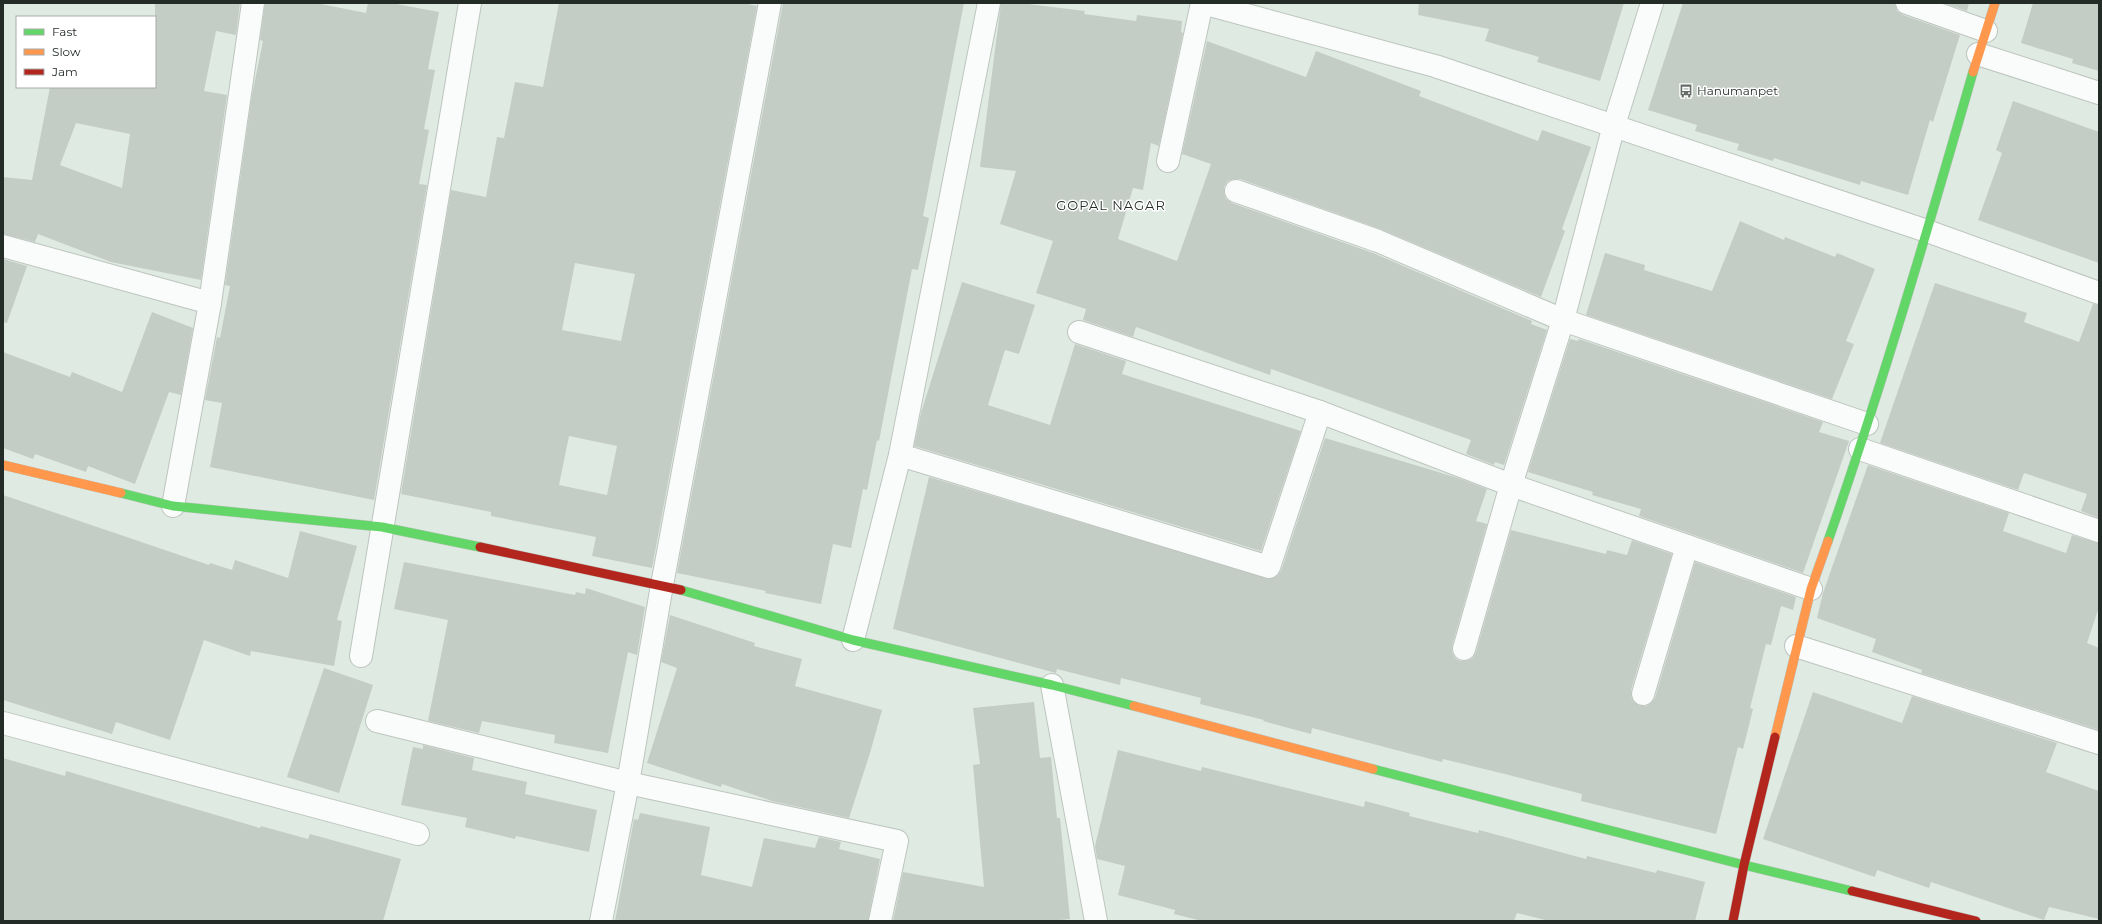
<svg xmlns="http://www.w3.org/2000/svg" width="2102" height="924" font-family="Montserrat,sans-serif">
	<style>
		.building { fill: #c4ccc6; fill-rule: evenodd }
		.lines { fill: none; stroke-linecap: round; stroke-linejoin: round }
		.street-casing { stroke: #bdc5bf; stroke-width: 24 }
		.fast-casing { stroke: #bdc5bf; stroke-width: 10 }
		.slow-casing { stroke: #bdc5bf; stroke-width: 10 }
		.jam-casing { stroke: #bdc5bf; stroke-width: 10 }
		.street { stroke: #fafcfb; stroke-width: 22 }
		.fast { stroke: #63d668; stroke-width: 9 }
		.slow { stroke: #ff974d; stroke-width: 9 }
		.jam { stroke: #b3261e; stroke-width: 9 }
		.labels { text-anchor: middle; stroke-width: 3; stroke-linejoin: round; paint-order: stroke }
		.poi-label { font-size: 12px; fill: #242c27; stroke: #fff; text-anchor: start }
		.neighbourhood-label { font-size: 13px; letter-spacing: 1px; fill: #242c27; stroke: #fff }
	</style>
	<rect width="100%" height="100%" fill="#dfeae2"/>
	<g class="building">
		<path d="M 155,3 L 240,3 L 236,35 L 216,31 L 204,91 L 227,95 L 201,280 L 111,262 L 38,234 L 35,242 L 3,234 L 3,177 L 32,180 L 50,87 L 155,87 ZM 76,123 L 130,134 L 122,188 L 60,165 Z"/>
		<polygon points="265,3 316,3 366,13 368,3 391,3 439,12 428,69 435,70 424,129 429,130 419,184 427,185 374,500 210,467 222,403 205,400 217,337 220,338 230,286 225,285 252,95 263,41 260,40"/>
		<path d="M 559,3 L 743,3 L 757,6 L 652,568 L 592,556 L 596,537 L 491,516 L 491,512 L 401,494 L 451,190 L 486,197 L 497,137 L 504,138 L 515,82 L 543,87 ZM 575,263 L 635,274 L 621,341 L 562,330 ZM 569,436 L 617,446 L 607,495 L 559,485 Z"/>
		<polygon points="783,3 964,3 923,216 929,218 918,270 912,269 879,441 877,440 867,490 863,489 851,548 833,544 821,604 765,593 766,591 677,573"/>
		<polygon points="1001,3 1020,3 1085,11 1084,14 1136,21 1137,15 1182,21 1181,32 1183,33 1159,146 1151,143 1143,190 1133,188 1118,239 1177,261 1211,164 1182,154 1207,41 1306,77 1316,51 1421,91 1419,96 1538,141 1542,130 1591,147 1562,229 1565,231 1541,297 1383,230 1240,179 1234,179 1228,181 1224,187 1224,193 1226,199 1232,203 1373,253 1532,321 1531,324 1547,330 1504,465 1495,462 1494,465 1466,454 1471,440 1271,369 1270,375 1136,327 1133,337 1083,320 1086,309 1036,293 1053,241 1000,224 1016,171 980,167"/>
		<polygon points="1419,3 1624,3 1600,81 1537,62 1539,57 1485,41 1489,29 1418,15"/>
		<polygon points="1683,3 1895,3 1897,11 1903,15 1960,35 1933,122 1930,120 1908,195 1861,181 1860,185 1774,158 1773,161 1737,150 1739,144 1695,131 1697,125 1648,110"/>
		<polygon points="1944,3 1969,3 1967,11"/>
		<polygon points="2033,3 2099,3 2099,71 2072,63 2073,59 2021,43"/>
		<polygon points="2013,101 2099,132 2099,263 1978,220 2002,153 1996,150"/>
		<polygon points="1740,221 1784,240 1785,237 1835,257 1837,253 1875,269 1846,341 1854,344 1832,399 1586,315 1605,253 1645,265 1644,270 1712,291"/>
		<polygon points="3,259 27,266 7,323 3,322"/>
		<polygon points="962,282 1035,305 1019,354 1005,350 988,405 1050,425 1075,344 1126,361 1122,374 1301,431 1261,551 914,446 921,413"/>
		<polygon points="1935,283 2027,313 2024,322 2079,342 2093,304 2099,305 2099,518 2081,511 2087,494 2024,473 2018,490 1880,443"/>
		<polygon points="152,312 193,328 181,395 169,392 135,484 88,466 86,472 35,454 33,459 3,448 3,352 70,377 72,372 122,392"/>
		<polygon points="1570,339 1578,341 1579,339 1823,422 1819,432 1849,441 1803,573 1639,516 1641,509 1592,495 1593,492 1528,472"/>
		<polygon points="1325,438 1458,478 1487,489 1476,521 1487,524 1452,646 1452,652 1455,658 1460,661 1467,661 1473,658 1476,652 1511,530 1606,554 1607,550 1627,555 1632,540 1672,554 1631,690 1631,697 1634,702 1640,706 1646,706 1651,703 1655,698 1695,562 1796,597 1793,610 1781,606 1771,645 1766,644 1750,708 1753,709 1743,749 1738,747 1716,834 1581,801 1582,794 1509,775 1443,759 1442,762 1312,728 1311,734 1263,721 1264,720 1200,704 1201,698 1121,678 1120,685 1057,669 1056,673 893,629 929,477 1271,579 1277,576 1281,571"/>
		<polygon points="1868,465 2009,513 2003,531 2066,553 2072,535 2099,543 2099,607 2087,643 2099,648 2099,730 1921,673 1922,670 1872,652 1876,639 1817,618 1823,593"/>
		<polygon points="3,495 209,565 210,563 232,570 235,560 288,578 300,531 357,546 337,620 342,621 334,666 251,651 250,656 204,640 170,740 116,722 112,734 3,700"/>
		<polygon points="404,562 575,595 576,592 585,594 586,588 645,607 637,655 628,652 608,753 554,743 555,735 482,721 479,733 428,721 448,620 394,609"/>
		<polygon points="670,615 755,643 754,646 802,659 795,686 882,710 870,753 849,818 772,801 722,784 721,787 647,763 677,668 661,662"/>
		<polygon points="324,668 373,685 339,793 287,777"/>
		<polygon points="1813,692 1902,723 1912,696 2057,743 2046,772 2099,791 2099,919 2049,907 2044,920 1931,882 1929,888 1877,870 1875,877 1763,839"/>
		<polygon points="1034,702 1040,758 1051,757 1057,818 1060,818 1070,919 1051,921 893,921 903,872 984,887 973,765 980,764 973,708"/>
		<polygon points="423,745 474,758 472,770 527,782 525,794 597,810 589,852 516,836 515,839 465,827 467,818 401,805 413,747 423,749"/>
		<polygon points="1118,750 1201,771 1202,767 1364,807 1365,801 1410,813 1409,816 1478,833 1479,830 1586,859 1587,856 1656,873 1657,870 1705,882 1695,921 1549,921 1517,913 1514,921 1202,921 1174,914 1175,910 1118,895 1125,866 1097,859 1095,846"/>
		<polygon points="3,758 65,776 66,771 260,828 261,826 308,839 310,834 401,859 383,921 3,921"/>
		<polygon points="640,813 710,827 701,875 752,887 764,838 815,848 819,837 841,842 839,849 880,859 868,921 615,921 634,819 638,820"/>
	</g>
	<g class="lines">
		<g class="street-casing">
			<g id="street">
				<polyline points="1202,3 1435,66 1927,231 2099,293"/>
				<polyline points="1907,3 1986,31"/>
				<polyline points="1978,54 2099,93"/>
				<polyline points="1168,161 1202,3"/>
				<polyline points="1236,191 1378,241 1563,320 1867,424"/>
				<polyline points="3,246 210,303"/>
				<polyline points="1079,332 1320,412 1511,485 1811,589"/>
				<polyline points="1860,449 2099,531"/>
				<polyline points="900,455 1269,567 1320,412"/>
				<polyline points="173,506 210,303 253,3"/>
				<polyline points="853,640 900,455 989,3"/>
				<polyline points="1796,646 2099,743"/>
				<polyline points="1464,649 1511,485 1563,320 1614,125 1652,3"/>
				<polyline points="361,656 470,3"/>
				<polyline points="1052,685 1096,921"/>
				<polyline points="1643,694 1687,546"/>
				<polyline points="377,721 628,783 897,841 880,921"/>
				<polyline points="3,723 418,834"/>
				<polyline points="601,921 628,783 662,585 770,3"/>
			</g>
		</g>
		<g class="fast-casing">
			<g id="fast">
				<polyline points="121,493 173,506 382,527 480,547"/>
				<path d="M 1828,541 C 1882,386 1928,229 1973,72"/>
				<polyline points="681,590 853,640 1052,685 1134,706"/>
				<polyline points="1373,769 1744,865 1852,891"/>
			</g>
		</g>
		<g class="slow-casing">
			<g id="slow">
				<polyline points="1973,72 1995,3"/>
				<polyline points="3,465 121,493"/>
				<polyline points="1134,706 1373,769"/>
				<polyline points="1775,737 1811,589 1828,541"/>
			</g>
		</g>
		<g class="jam-casing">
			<g id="jam">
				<polyline points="480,547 681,590"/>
				<polyline points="1852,891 1976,921"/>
				<polyline points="1733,921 1744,865 1775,737"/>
			</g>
		</g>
		<use href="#street" class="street"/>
		<use href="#fast" class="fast"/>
		<use href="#slow" class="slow"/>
		<use href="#jam" class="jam"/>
	</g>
	<defs>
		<g id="bus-bare" transform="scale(1.08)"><path d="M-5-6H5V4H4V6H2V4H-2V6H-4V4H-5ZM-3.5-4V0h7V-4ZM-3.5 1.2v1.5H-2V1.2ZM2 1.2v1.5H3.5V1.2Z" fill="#656e68" stroke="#fff" stroke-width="2.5" paint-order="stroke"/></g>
	</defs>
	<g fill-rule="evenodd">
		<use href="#bus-bare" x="1686" y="91"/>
	</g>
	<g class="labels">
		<g class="poi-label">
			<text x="1697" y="95">Hanumanpet</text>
		</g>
		<g class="neighbourhood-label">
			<text x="1111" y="210">GOPAL NAGAR</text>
		</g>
	</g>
	<rect width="2102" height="924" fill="none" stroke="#242c27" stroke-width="8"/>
	<rect x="16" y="16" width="140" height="72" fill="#ffffff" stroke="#a7aba9"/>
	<rect x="24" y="29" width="20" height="6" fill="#63d668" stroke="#a7aba9"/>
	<text x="52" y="36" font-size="12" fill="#242c27">Fast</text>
	<rect x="24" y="49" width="20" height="6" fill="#ff974d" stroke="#a7aba9"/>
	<text x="52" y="56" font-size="12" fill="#242c27">Slow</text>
	<rect x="24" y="69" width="20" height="6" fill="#b3261e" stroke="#a7aba9"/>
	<text x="52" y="76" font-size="12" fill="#242c27">Jam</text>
</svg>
